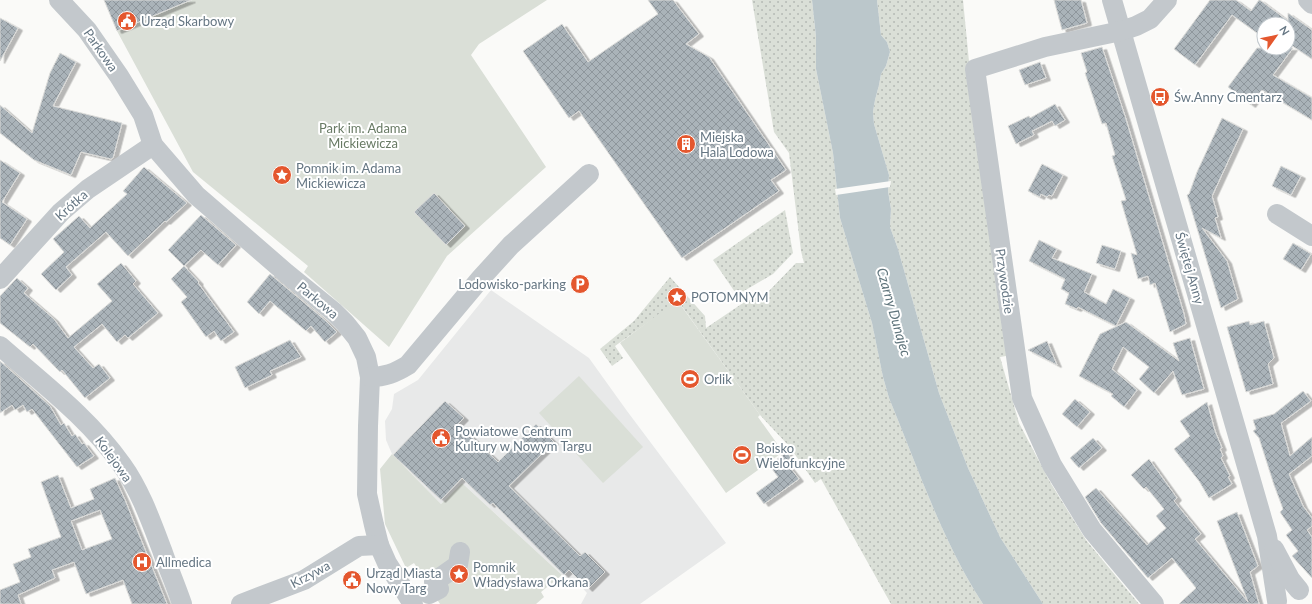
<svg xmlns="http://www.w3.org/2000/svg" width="1312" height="604" font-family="Lato,sans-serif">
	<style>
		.built { fill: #e8e9e9 }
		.grass { fill: url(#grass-dots) }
		.green { fill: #dadfd7 }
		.water { fill: #bbc7cb }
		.pier { fill: #fafaf8 }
		.building { fill: url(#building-cross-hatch); stroke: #dcdcda; fill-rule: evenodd; filter: url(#shadow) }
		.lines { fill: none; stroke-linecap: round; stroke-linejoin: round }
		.minor { stroke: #c3c8cc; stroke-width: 20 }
		.labels { text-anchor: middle; stroke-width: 4; stroke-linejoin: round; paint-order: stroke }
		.poi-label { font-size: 13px; fill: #657683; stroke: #fff; text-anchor: start }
		.street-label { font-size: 13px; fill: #657683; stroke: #fff }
		.park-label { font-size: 13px; fill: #687a64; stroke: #fff }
		.water-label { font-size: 14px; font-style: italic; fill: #60757c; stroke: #fff }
	</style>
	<defs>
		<pattern id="grass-dots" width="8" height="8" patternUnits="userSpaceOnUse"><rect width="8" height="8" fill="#dadfd7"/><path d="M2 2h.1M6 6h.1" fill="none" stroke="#b4b9b4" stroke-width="1.8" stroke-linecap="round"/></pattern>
		<pattern id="building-cross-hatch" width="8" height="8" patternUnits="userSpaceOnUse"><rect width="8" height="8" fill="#aab3b9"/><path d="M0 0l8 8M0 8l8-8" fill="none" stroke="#8e969c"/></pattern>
		<filter id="shadow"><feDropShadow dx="4.5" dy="2.5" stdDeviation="0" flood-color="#0004"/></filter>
	</defs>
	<rect width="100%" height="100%" fill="#fafaf8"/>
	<polygon class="built" points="491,290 589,358 627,411 726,543 640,604 581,604 587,593 576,581 575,583 562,575 462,483 441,504 392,454 386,440 385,421 392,409 394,394 418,380"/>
	<g class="grass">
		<path d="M 752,0 L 812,0 L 816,37 L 816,69 L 833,153 L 840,218 L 872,323 L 883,377 L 889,398 C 918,468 942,541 983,604 L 891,604 L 821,479 L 815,483 L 789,446 L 760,415 L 678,301 L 615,346 L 623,358 L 612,366 L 600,349 L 634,321 L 670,277 L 705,316 L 706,328 L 743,303 L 768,292 L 796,263 L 804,263 L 801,251 L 789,153 L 774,132 Z"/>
		<polygon points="877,0 963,0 971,82 1012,355 1000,357 1019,423 1050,482 1086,540 1139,604 1043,604 1000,537 968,468 939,393 898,249 890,227 891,209 888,191 889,175 874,124 873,112 875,100 879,85 881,74 886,66 890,52 887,42 881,35"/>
		<polygon points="785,210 793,253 773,274 737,295 713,260"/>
	</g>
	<g class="green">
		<polygon points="192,0 547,0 479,44 471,55 546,167 447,256 389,347 304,272 308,266 193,172 117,31"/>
		<polygon points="677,300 760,415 758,417 783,452 726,493 620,343"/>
		<polygon points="579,376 643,447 603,483 539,413"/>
		<polygon points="392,454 441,504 462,483 562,575 541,592 544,597 536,604 440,604 414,563 406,568 385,524 380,469"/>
	</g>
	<path class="water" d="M 812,0 L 877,0 L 881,35 L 887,42 L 890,52 L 886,66 L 881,74 L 879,85 L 875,100 L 873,112 L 874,124 L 889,175 L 888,191 L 891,209 L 890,227 L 898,249 L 939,393 L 968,468 L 1000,537 L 1043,604 L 983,604 C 942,541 918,468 889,398 L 883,377 L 872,323 L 840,218 L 833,153 L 816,69 L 816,37 Z"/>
	<polygon class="pier" points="891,181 890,187 836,195 835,189"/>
	<g class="building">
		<polygon points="104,0 191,0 117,31"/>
		<polygon points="648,0 673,0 699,34 686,44 709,57 786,170 771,180 779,191 682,258 579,111 569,118 523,51 562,24 588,62 658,14"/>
		<polygon points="1054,0 1081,0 1087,23 1062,30"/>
		<polygon points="1210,0 1236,0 1251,11 1259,0 1260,0 1288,21 1288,13 1312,30 1312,59 1288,43 1288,24 1264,24 1264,38 1232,15 1195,65 1174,49"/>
		<polygon points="0,18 18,28 0,61"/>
		<polygon points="1102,47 1125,116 1184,314 1186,324 1170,332 1155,283 1150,285 1148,276 1138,279 1131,253 1137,255 1121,201 1126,200 1112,156 1115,155 1106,123 1102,124 1085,73 1087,72 1081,53"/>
		<polygon points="1257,48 1293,48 1273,75 1312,98 1312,120 1262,90 1251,105 1228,87"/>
		<polygon points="60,53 76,62 53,106 122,123 113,158 111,159 81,152 71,175 34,160 0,133 0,105 32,133 50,73"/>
		<polygon points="1040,62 1046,78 1025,85 1019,70"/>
		<polygon points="1055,104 1065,120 1055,126 1052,121 1032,131 1034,135 1016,144 1008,126 1029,116 1030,118"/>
		<polygon points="1222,118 1243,129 1212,196 1218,217 1215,218 1221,238 1202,228 1227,261 1238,299 1221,308 1187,195 1189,194 1197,172"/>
		<polygon points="0,160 20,173 2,202 27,219 10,245 0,238"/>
		<polygon points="1042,164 1063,175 1052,196 1049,195 1047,197 1041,194 1040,197 1028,191"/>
		<polygon points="1281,166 1301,176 1291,195 1272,186"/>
		<polygon points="144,167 187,203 166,222 165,221 128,256 106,232 66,267 72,275 56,290 41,274 64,252 53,239 79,216 90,228 127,194 123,191"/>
		<polygon points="434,193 465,226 446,245 414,212"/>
		<polygon points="201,215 236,245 218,265 201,250 184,266 199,282 198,283 234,332 221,341 214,331 206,337 181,302 187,297 171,279 184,266 168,250"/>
		<polygon points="1039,240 1057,249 1052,258 1092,274 1084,292 1106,304 1113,289 1130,298 1116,326 1078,307 1077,309 1065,304 1069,293 1061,289 1065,279 1029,261"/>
		<polygon points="1293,243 1311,254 1301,270 1283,259"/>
		<polygon points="1102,245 1121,251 1115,269 1096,263"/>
		<polygon points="121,263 136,281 133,284 158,313 128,338 125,335 117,342 102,324 74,347 93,368 99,364 110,378 85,398 62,370 60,372 33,344 30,347 0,323 0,296 17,278 28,288 24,293 54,319 68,338 112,301 97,284"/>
		<polygon points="270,274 326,321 337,332 325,342 311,326 306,331 270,301 259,314 247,302"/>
		<polygon points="1249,321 1250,325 1264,321 1274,358 1268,364 1273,384 1246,392 1227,327"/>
		<polygon points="1126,322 1179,361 1173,343 1190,338 1204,389 1182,395 1173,371 1154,393 1139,379 1149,367 1123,347 1112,369 1137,390 1124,407 1111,396 1113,394 1079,376 1100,334"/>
		<polygon points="290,340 301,357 270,371 272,375 245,388 235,367"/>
		<polygon points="1047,341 1057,365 1028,350"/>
		<polygon points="0,361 50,406 61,425 64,423 72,436 75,434 82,444 84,443 94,456 77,467 32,409 27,412 23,405 15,410 12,405 0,413"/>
		<polygon points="1303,391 1311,401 1281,423 1290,456 1312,437 1312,456 1289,474 1303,506 1312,518 1312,526 1307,530 1312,537 1312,578 1292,556 1298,551 1286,535 1292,530 1280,512 1283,509 1274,485 1259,438 1253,431 1256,429 1253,420 1274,414"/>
		<polygon points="1075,399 1090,412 1077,427 1062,414"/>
		<polygon points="445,401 464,418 458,424 498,462 536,424 554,442 509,486 580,556 585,552 605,572 588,589 569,570 564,575 493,503 490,505 462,478 441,500 393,455"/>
		<polygon points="1207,402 1215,431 1222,448 1220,449 1223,456 1221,458 1230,476 1228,477 1232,484 1209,498 1199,481 1174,449 1190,436 1180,421"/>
		<polygon points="1093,438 1102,448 1079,468 1070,458"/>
		<polygon points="787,452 793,461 788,465 799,479 764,504 756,493 778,477 769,465"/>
		<polygon points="1149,459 1177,498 1174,501 1201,534 1195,539 1248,602 1217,521 1237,512 1258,566 1250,572 1259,604 1179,604 1196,588 1172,558 1148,578 1101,523 1085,497 1096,488 1147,545 1166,528 1156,516 1164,509 1146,487 1144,489 1131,475"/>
		<path d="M 58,475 L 71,508 L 94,499 L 90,489 L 115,478 L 125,500 L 167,604 L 132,604 L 123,580 L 86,594 L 74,562 L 52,570 L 55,578 L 18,595 L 21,604 L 0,604 L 0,590 L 20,582 L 13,564 L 31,557 L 28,549 L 61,537 L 41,482 ZM 100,510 L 112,539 L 82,550 L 71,521 Z"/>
	</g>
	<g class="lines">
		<g class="minor">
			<polyline points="59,0 87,30 119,76 143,115 153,145 196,195 286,273 334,312 345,323 357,338 366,357 370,377 368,426 367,494 374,525 379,545 387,563 413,604"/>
			<polyline points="1112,0 1267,536 1277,601"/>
			<polyline points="1308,0 1312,4"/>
			<polyline points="1277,214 1312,236"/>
			<polyline points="0,279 61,212 88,189 153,145"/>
			<path d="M 0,346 C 42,383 89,418 122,465 C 140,490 151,521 162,550 C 168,568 176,586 182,604"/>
			<path d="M 370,377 C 385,377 395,373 408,365 L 481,278 L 511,245 L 589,174"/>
			<polyline points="1274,549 1290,579 1299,590"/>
			<polyline points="429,594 439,589 434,582 458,565 460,552"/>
			<polyline points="241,604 304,580 359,546 379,545"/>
			<polyline points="1154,604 1092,530 1052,465 1022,398 975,69 1045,47 1121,31 1136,26 1150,19 1167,0"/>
		</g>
	</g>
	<defs>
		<g id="civic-disc" transform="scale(1)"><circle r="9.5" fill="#e4572e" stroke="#fff"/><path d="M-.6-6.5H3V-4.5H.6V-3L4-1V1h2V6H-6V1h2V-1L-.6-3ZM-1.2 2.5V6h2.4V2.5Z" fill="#fff"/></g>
		<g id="bus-disc" transform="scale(1)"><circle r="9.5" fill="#e4572e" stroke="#fff"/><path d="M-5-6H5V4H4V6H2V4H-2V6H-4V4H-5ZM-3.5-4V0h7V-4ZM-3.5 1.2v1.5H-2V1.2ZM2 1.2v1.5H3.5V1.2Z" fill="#fff"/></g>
		<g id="building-disc" transform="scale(1)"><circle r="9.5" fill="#e4572e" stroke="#fff"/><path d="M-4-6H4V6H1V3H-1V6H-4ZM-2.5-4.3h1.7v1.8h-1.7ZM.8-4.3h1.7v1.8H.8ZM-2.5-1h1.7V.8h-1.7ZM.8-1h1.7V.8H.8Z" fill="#fff"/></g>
		<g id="sight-disc" transform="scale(1)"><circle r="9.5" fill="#e4572e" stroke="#fff"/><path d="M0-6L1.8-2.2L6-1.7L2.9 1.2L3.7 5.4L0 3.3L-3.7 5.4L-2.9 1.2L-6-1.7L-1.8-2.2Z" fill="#fff"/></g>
		<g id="parking-disc" transform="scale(1)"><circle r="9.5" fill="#e4572e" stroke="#fff"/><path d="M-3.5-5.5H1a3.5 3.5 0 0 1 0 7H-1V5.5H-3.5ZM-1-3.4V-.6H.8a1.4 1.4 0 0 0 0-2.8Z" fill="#fff"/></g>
		<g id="stadium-disc" transform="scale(1)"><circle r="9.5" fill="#e4572e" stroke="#fff"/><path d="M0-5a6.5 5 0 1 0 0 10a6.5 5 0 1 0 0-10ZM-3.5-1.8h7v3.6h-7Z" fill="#fff"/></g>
		<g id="hospital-disc" transform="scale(1)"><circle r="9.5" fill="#e4572e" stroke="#fff"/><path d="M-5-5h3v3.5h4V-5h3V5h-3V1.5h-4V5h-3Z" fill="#fff"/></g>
	</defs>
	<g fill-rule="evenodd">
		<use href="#civic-disc" x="127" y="21"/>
		<use href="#bus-disc" x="1160" y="97"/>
		<use href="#building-disc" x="686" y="144"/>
		<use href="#sight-disc" x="282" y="175"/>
		<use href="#parking-disc" x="580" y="284"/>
		<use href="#sight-disc" x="677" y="297"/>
		<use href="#stadium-disc" x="690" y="379"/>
		<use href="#civic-disc" x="441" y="438"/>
		<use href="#stadium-disc" x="742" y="455"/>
		<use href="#hospital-disc" x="142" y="562"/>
		<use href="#sight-disc" x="459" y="574"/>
		<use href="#civic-disc" x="352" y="580"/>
	</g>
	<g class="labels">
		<g class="poi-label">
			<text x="141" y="26">Urząd Skarbowy</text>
			<text x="1174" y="102">Św.Anny Cmentarz</text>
			<text x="700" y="142">Miejska<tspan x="700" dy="15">Hala Lodowa</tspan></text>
			<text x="296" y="173">Pomnik im. Adama<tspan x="296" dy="15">Mickiewicza</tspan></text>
			<text x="566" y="289" text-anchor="end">Lodowisko-parking</text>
			<text x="691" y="302">POTOMNYM</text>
			<text x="704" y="384">Orlik</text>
			<text x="455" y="436">Powiatowe Centrum<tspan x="455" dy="15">Kultury w Nowym Targu</tspan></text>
			<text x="756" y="453">Boisko<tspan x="756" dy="15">Wielofunkcyjne</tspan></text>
			<text x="156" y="567">Allmedica</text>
			<text x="473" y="572">Pomnik<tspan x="473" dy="15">Władysława Orkana</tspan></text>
			<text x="366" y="578">Urząd Miasta<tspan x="366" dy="15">Nowy Targ</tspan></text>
		</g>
		<g class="street-label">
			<text transform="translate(101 50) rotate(55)" y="5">Parkowa</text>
			<text transform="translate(71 205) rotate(-42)" y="5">Krótka</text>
			<text transform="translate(1190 268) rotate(74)" y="5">Świętej Anny</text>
			<text transform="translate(1005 281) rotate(82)" y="5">Przywodzie</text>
			<text transform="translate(318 300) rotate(40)" y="5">Parkowa</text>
			<text transform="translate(114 459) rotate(54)" y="5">Kolejowa</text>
			<text transform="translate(310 574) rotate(-28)" y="5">Krzywa</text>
		</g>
		<g class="park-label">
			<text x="363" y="133">Park im. Adama<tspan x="363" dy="15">Mickiewicza</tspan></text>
		</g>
		<g class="water-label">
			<text transform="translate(894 312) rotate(74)" y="5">Czarny Dunajec</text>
		</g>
	</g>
	<g transform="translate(1276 36) rotate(57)"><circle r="19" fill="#ffffff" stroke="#c1c8cd"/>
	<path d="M0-3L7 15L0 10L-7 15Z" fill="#e4572e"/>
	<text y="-6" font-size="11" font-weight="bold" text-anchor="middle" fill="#657683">N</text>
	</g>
</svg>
